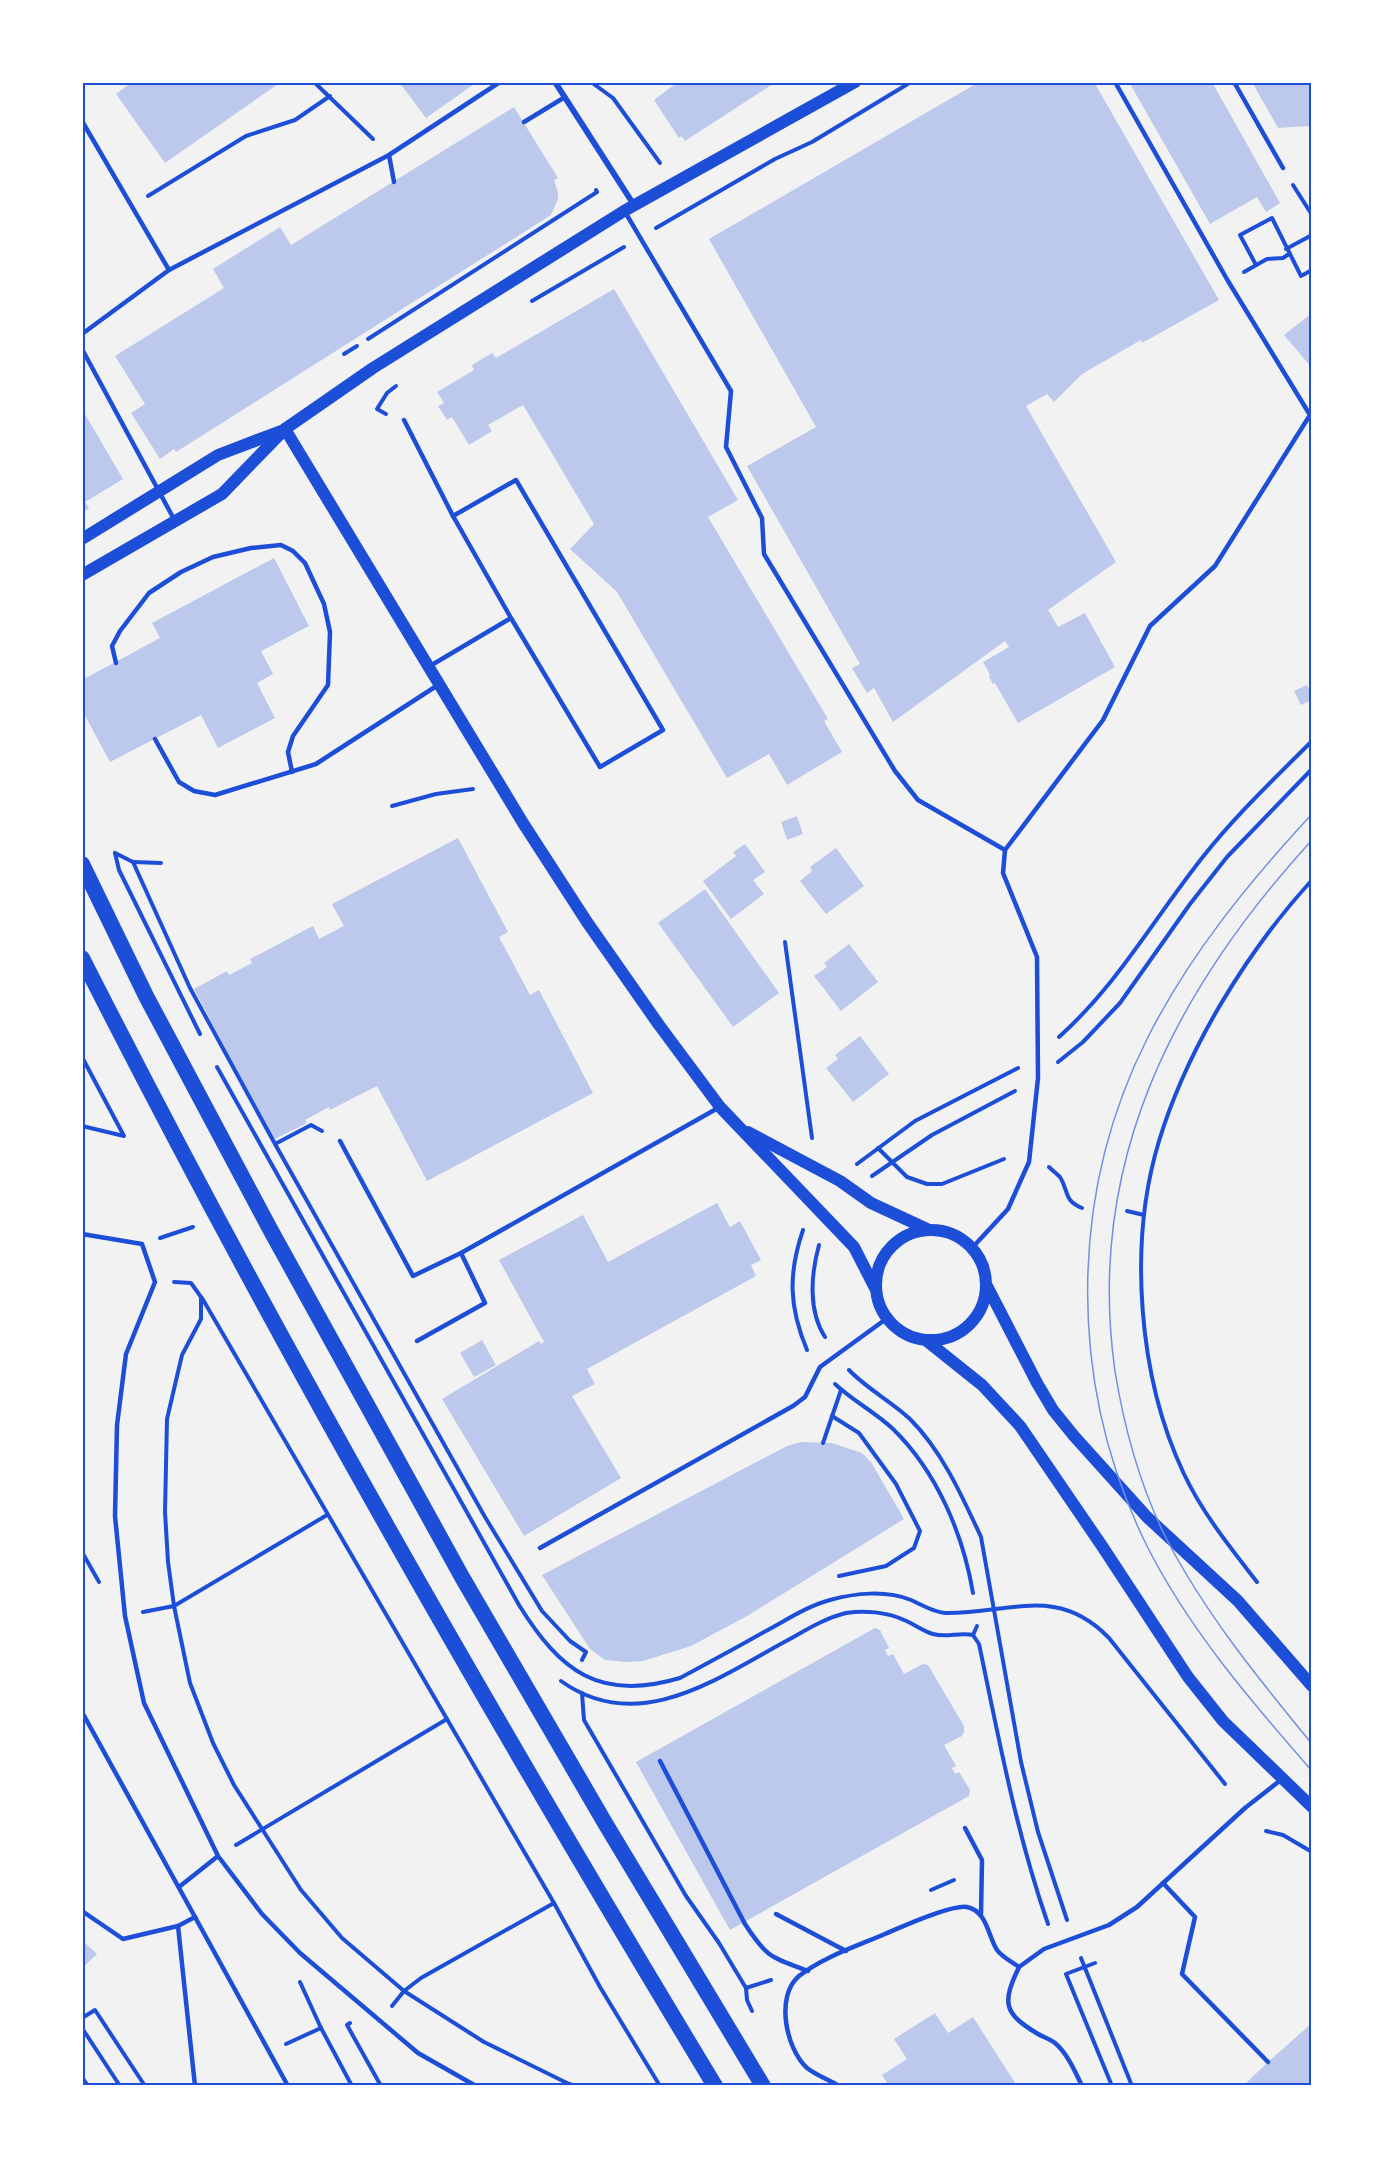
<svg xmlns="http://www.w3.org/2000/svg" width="1394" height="2168" font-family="Jost,sans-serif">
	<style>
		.building { fill: #bdc9ec }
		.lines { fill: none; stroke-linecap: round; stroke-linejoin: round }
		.path { stroke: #1d4ed8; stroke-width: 4 }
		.service { stroke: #1d4ed8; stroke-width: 4.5 }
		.minor { stroke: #1d4ed8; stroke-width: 6 }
		.secondary { stroke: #1d4ed8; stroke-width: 12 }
		.trunk { stroke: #1d4ed8; stroke-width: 16 }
		.tram { stroke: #7290e2; stroke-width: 1.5 }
		.neatline { fill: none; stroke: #1d4ed8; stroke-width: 2 }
	</style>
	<rect width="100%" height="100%" fill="#f2f2f2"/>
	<g class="building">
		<polygon points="132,82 281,82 165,163 116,94"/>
		<polygon points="399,82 477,82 426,118"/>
		<polygon points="678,82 776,82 685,141 682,136 679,138 654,100"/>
		<polygon points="979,82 1094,82 1219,300 1142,343 1141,340 1082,374 1054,402 1047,394 1026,406 1116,562 1048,610 1058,627 1085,613 1115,667 1018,723 995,683 993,684 989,677 990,675 983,662 1009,647 1005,641 893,722 874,688 867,693 852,668 860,664 747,466 816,427 709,239"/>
		<polygon points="1129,82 1212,82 1280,203 1266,212 1257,197 1210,224"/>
		<polygon points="1252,82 1312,82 1312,133 1310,133 1309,126 1278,128"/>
		<polygon points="514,107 558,178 554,180 558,193 558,199 551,215 176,452 174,449 160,459 131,413 145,404 115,356 224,288 213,269 280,227 291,245"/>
		<polygon points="614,289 738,500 708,517 828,719 824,721 842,752 787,785 769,754 727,778 617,592 570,549 594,524 523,405 488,425 492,431 469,445 452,417 447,420 438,406 444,403 437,392 474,370 472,365 492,353 496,358"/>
		<polygon points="1312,313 1312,368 1284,335"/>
		<polygon points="82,409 123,479 85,502 89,508 82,513"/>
		<polygon points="274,558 309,626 261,651 273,674 257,683 275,718 218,748 201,715 110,762 82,710 82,680 160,638 152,623"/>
		<polygon points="1307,685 1312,694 1312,700 1301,705 1294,691"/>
		<polygon points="797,816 803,834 787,840 781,822"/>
		<polygon points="458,838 508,932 499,937 530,995 539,990 593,1093 427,1181 377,1086 330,1110 329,1107 305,1120 307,1123 273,1140 194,989 227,971 229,975 252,963 250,959 313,926 319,939 344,926 332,904"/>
		<polygon points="745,844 765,872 753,880 764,894 731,919 703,881 736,856 733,852"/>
		<polygon points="836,848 864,886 826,914 800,881 812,871 810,867"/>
		<polygon points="705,889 779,993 733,1027 658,923"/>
		<polygon points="849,944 878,982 841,1011 814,976 827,967 824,963"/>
		<polygon points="860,1036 889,1074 853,1102 826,1068 838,1059 835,1055"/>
		<polygon points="717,1203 730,1227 740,1221 761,1260 751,1265 756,1276 587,1369 595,1384 572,1396 621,1478 524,1536 442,1399 539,1341 541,1344 544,1342 499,1260 583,1215 608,1262"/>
		<polygon points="482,1340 496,1365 474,1377 460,1353"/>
		<polygon points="801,1442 832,1443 862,1453 871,1462 904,1519 747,1616 691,1646 643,1661 626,1662 605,1660 590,1649 542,1575 787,1446"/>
		<polygon points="875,1628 880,1630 889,1648 885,1650 888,1656 893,1654 904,1674 923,1664 928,1665 964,1726 964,1732 962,1736 944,1745 956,1766 952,1768 955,1774 959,1772 970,1790 969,1796 730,1930 636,1762"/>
		<polygon points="82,1940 97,1954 82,1968"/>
		<polygon points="935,2013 948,2033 973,2017 1017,2086 889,2086 882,2075 907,2059 894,2039"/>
		<polygon points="1312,2023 1312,2086 1243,2086 1268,2062"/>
	</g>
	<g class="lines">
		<g class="path">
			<polyline points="314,82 373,139"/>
			<polyline points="591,82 613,98 660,163"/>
			<polyline points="1293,185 1312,215"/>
			<polyline points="148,196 246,136 295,120 330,96"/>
			<polyline points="656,228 775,159 812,142 911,82"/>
			<polyline points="1286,249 1312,235"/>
			<polyline points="1256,265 1240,235 1272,218 1301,276 1312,270"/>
			<polyline points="1244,272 1267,259 1283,258 1289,254"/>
			<polyline points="532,301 624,247"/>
			<polyline points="368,339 597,192 596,190"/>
			<polyline points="344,354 357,346"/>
			<polyline points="386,414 377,409 387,393 396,386"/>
			<polyline points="392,806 436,794 473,789"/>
			<polyline points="115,853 119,870 200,1034"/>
			<polyline points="115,853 133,862 190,988 275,1144 485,1517 542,1611 570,1641 586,1652 582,1660"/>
			<polyline points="133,862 161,863"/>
			<polyline points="785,942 812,1138"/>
			<path d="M 1059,1037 C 1118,984 1153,920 1202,858 C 1235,816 1274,779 1312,741"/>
			<polyline points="82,1057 124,1136 82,1126"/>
			<polyline points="1058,1062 1083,1042 1120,1003 1190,904 1227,857 1312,769"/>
			<path d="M 217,1067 L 519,1605 C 560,1671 599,1702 680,1678 C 708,1663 736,1648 764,1632 C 785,1621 807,1606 830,1600 C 855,1593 886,1590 911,1600 C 922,1605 933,1612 945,1613 C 1009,1614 1057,1584 1109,1638 L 1225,1784"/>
			<polyline points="275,1144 311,1125 322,1131"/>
			<polyline points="878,1148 907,1177 927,1184 942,1184 1004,1159"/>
			<polyline points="857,1164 915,1121 1018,1068"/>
			<path d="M 1049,1167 C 1052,1170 1057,1174 1060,1177 C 1069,1191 1063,1200 1082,1208"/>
			<polyline points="872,1176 932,1135 1015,1091"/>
			<polyline points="1127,1211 1144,1215"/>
			<path d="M 803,1230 C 788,1274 789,1307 807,1350"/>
			<polyline points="160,1238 193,1227"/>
			<path d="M 819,1245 C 811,1274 808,1311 825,1337"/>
			<polyline points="174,1282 191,1283 201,1297 201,1319 182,1355 167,1419 165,1512 168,1562 174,1606 190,1683 213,1743 234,1785 301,1890 342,1938 404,1991 484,2042 569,2084 577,2086"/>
			<polyline points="202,1298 554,1903 600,1987 660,2086"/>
			<path d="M 849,1370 C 867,1389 891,1401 910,1419 C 942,1451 962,1496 981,1537 L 1021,1762 L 1038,1832 L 1067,1920"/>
			<path d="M 835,1384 C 853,1401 875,1412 893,1429 C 937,1472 963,1534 973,1593"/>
			<polyline points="832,1416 859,1433 896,1484 920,1531 914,1548 886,1566 839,1576"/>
			<polyline points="823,1443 841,1390"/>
			<polyline points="82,1552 99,1582"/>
			<path d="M 1257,1582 C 1230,1547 1203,1514 1184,1474 C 1138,1377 1128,1243 1159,1141 C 1187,1049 1247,951 1312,880"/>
			<polyline points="143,1612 174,1606 327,1515"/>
			<polyline points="973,1635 977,1626"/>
			<path d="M 561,1681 C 639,1737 719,1677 788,1640 C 806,1630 825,1618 846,1613 C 864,1610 887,1612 904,1620 C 914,1624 923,1631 933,1634 C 946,1638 960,1632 973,1635 L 979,1644 C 999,1739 1016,1832 1048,1924"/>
			<polyline points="582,1693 584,1720 686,1896 719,1943 746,1988 747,2000 752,2011"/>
			<polyline points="1266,1831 1283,1835 1312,1852"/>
			<polyline points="236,1845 447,1719"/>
			<polyline points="931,1890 954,1880"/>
			<polyline points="1081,1958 1132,2086"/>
			<polyline points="1095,1963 1066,1974 1112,2086"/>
			<polyline points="300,1982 321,2028 352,2086"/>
			<polyline points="746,1988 771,1980"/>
			<polyline points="392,2006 404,1991 421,1978 554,1903"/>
			<polyline points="82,2018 95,2010 145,2086"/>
			<polyline points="350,2023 347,2025 381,2086"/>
			<polyline points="82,2028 120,2086"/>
			<polyline points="286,2044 321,2028"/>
			<polyline points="82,2077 88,2086"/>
		</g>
		<g class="service">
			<polyline points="1234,82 1283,168"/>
			<polyline points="82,121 169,270 82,334"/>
			<polyline points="524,122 565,97"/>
			<polyline points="394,182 389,155 500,82"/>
			<polyline points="625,212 731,391 726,447 762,518 764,554 895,771 918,800 1005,850"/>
			<polyline points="169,270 389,155"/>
			<polyline points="82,349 175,521"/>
			<polyline points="404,420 453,516"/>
			<polyline points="116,663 112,646 120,631 149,593 181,572 213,557 251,548 281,545 293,551 305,563 324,604 330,632 328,685 293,736 288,752 292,772"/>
			<polyline points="430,666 511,618 453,516 516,480 663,730 600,767 511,618"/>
			<polyline points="155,739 179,782 194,791 215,795 316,764 438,685"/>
			<polyline points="340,1141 413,1276 461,1253 718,1108"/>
			<polyline points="82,1234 142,1244 155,1282 126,1354 117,1425 115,1516 125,1616 144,1703 218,1856 262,1914 300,1953 418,2053 476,2086"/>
			<polyline points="972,1248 1008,1209 1029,1162 1038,1078 1037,957 1003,873 1005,850 1103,720 1150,626 1215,566 1310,415 1228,281 1115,82"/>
			<polyline points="417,1341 485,1303 461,1253"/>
			<polyline points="540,1548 793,1406 805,1397 820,1367 886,1319"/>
			<polyline points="82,1712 195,1917 178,1926 123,1939 82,1911"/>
			<path d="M 660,1761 L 745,1924 C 767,1958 771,1957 808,1971"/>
			<polyline points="965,1828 982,1860 981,1914"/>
			<polyline points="1163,1883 1195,1917 1182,1974 1268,2062"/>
			<polyline points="179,1887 218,1856"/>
			<polyline points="776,1914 846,1951"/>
			<polyline points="195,1917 288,2086"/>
			<polyline points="178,1926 195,2086"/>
			<polyline points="1019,1967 1044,1949 1109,1925 1137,1907 1245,1808 1282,1779"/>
			<path d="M 839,2086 C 829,2080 816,2075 807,2068 C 786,2049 775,1996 799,1976 C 823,1957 857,1946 885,1934 C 901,1927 952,1904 967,1907 C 987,1911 988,1936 997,1950 C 1002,1957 1012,1962 1019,1967 C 1002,2003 1003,2013 1038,2034 C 1043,2037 1050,2039 1055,2043 C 1067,2053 1075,2071 1082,2086"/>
		</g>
		<polyline class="minor" points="555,82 634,205"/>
		<g class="secondary">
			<polyline points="285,429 523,823 587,922 659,1025 720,1107 854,1247 875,1288"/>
			<polyline points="82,539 218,455 281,431"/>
			<polyline points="82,575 222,494 285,429 373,368 624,211 855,82"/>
			<polyline points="748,1132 840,1181 871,1203 927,1229"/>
			<circle cx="931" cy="1285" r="55"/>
			<polyline points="987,1286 1037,1383 1053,1410 1074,1436 1147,1517 1238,1601 1312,1686"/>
			<polyline points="927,1341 982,1385 1020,1426 1102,1546 1188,1677 1223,1721 1312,1807"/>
		</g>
		<g class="trunk">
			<polyline points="82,864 146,996 270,1229 462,1577 605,1823 763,2086"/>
			<path d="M 82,958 C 277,1343 492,1717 715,2086"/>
		</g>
		<g class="tram">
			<path d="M 1312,814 C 1249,882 1190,954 1148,1037 C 1068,1195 1068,1383 1145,1542 C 1187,1627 1250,1700 1312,1771"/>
			<path d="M 1312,840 C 1175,990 1085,1162 1115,1371 C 1124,1427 1140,1485 1165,1536 C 1204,1612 1258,1678 1312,1744"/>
		</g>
	</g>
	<rect width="1394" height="2168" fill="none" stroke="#ffffff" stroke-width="168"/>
	<rect x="84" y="84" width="1226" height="2000" class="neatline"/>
</svg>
